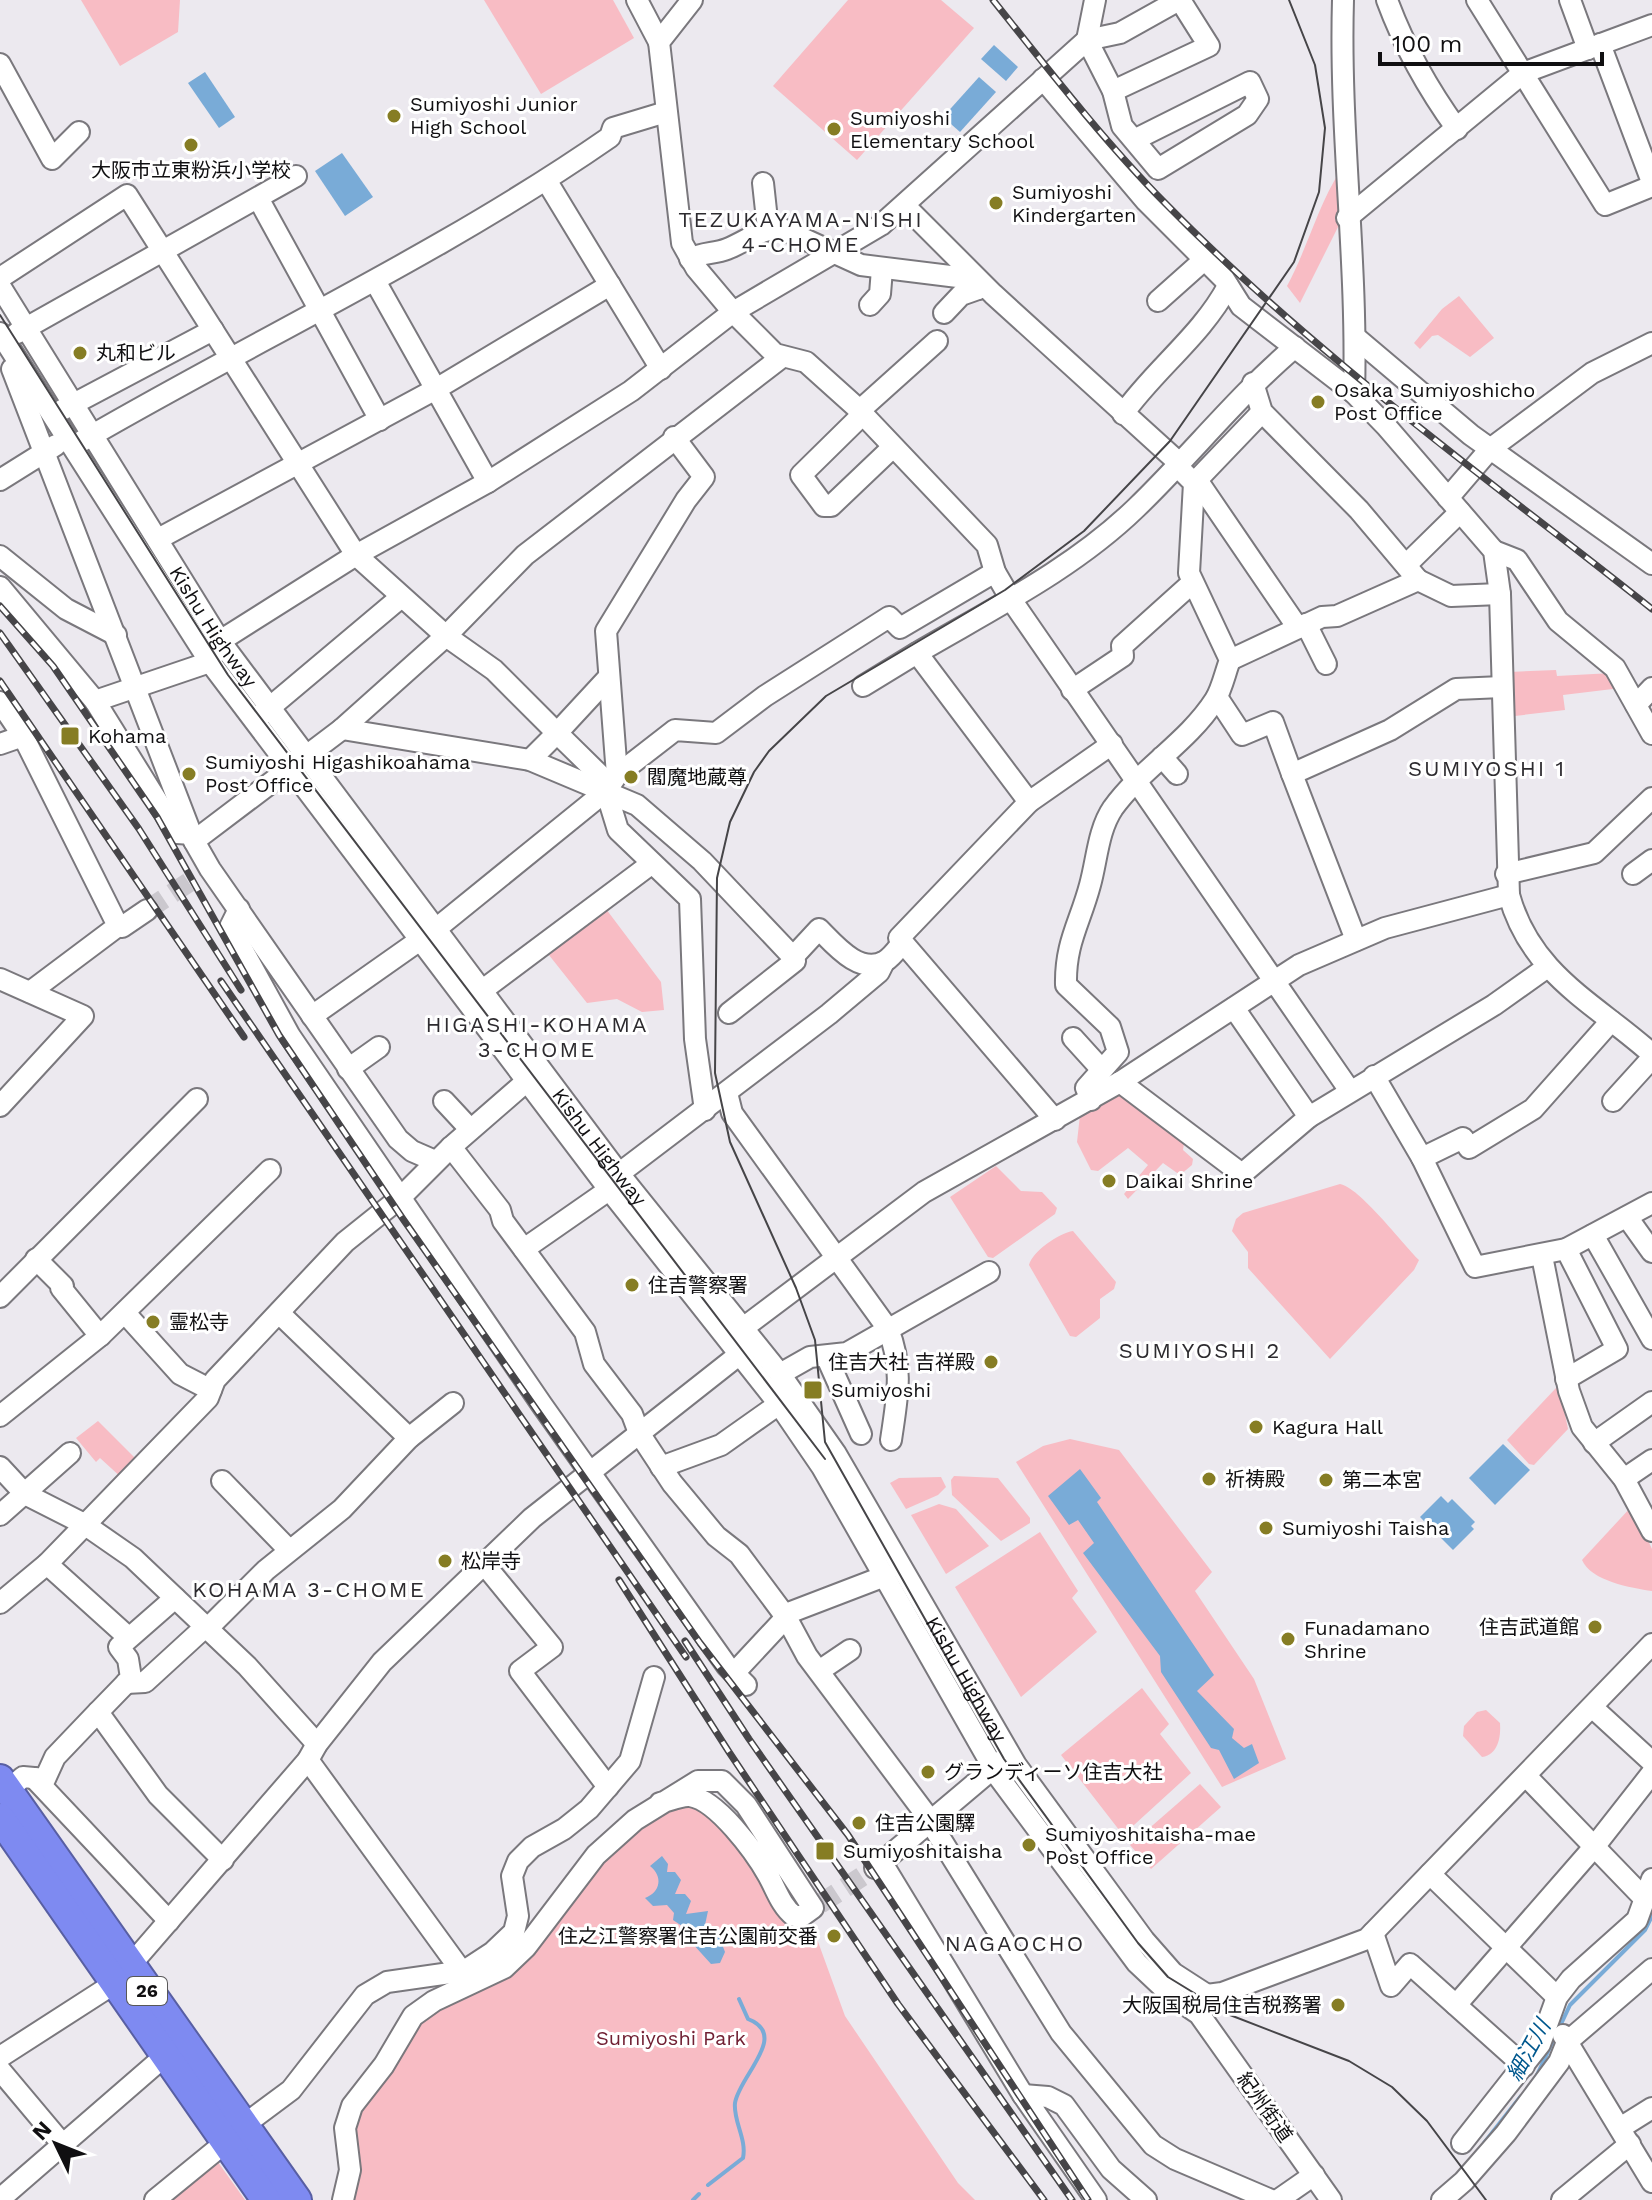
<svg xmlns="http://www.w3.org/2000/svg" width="1652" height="2200" font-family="'Work Sans','Noto Sans JP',sans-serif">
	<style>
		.green { fill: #f8bcc4 }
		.water { fill: #79abd7 }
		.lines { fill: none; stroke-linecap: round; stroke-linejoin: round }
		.stream { stroke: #79abd7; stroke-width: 4 }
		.minor-tunnel { stroke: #cbc8ce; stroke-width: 20; stroke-dasharray: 20 10; stroke-linecap: butt }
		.minor-casing { stroke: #7a787d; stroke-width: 24 }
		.highway-casing { stroke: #585fa3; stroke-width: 32 }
		.minor { stroke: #fff; stroke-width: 20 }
		.highway { stroke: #7e8af1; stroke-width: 28 }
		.tram { stroke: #464548; stroke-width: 2 }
		.rail-casing { stroke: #464548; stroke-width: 7 }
		.rail { stroke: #fff; stroke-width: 4; stroke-dasharray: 12; stroke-linecap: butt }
		.poi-dot { fill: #867d24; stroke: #fff; stroke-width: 3 }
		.labels { text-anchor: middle; stroke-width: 6; stroke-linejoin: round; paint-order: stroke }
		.shield { fill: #fff; stroke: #585758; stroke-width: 2 }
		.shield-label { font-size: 18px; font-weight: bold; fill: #100f11 }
		.poi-label { font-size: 20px; fill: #100f11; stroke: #fff; text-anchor: start }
		.street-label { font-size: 20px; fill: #100f11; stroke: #fff }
		.park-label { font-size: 20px; fill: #702033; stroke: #fff }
		.neighbourhood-label { font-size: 22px; letter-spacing: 2px; fill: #2d2b2f; stroke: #fff }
		.water-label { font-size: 22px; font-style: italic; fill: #00588e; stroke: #fff }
	</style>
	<rect width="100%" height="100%" fill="#ece9ef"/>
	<g class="green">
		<polygon points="81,0 180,0 178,32 120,66"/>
		<polygon points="484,0 613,0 634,38 541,94"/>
		<polygon points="848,0 941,0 974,28 857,160 773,86"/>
		<path d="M 1340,171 L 1341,221 L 1300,303 L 1287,286 C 1307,249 1318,206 1340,171 Z"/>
		<polygon points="1459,296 1494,338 1470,357 1438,335 1432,336 1420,349 1414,343 1442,309"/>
		<polygon points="1556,670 1557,676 1612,673 1621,688 1563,695 1565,710 1506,717 1509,672"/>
		<polygon points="603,905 661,982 664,1010 642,1012 617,999 587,1003 545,950"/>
		<polygon points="1125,1093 1184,1143 1183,1150 1193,1159 1192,1165 1180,1175 1163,1163 1128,1199 1124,1194 1148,1165 1128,1148 1098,1171 1091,1170 1077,1142 1080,1115"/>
		<polygon points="996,1166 1021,1191 1042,1192 1057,1208 1055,1214 993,1258 988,1257 950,1197"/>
		<path d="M 1340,1184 C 1359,1187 1402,1243 1419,1260 L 1414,1270 L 1330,1359 L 1248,1268 L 1248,1252 L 1232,1231 L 1236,1219 L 1243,1213 Z"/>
		<path d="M 1073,1231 L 1116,1282 L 1114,1289 L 1100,1299 L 1100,1318 L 1076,1337 L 1070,1336 L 1029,1265 C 1033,1251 1059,1233 1073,1231 Z"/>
		<polygon points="1556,1388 1560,1390 1568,1429 1534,1465 1529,1464 1507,1440"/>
		<polygon points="98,1421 139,1462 123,1479 100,1458 96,1462 76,1438"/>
		<polygon points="1070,1439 1119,1450 1212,1572 1195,1591 1254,1679 1286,1759 1222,1787 1016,1462 1043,1446"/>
		<polygon points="954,1476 998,1478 1030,1518 1030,1523 1001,1541 952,1495 951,1480"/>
		<polygon points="941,1477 946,1487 938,1495 906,1509 890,1483 899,1478"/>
		<polygon points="939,1504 956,1509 989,1546 946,1574 911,1515"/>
		<path d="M 1632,1506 L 1652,1549 L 1652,1591 C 1631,1588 1591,1581 1582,1560 Z"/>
		<polygon points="1040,1532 1078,1591 1072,1598 1097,1632 1021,1697 955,1587"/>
		<polygon points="1142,1688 1169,1724 1160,1734 1191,1773 1123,1835 1061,1755"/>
		<path d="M 1486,1710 L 1500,1723 C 1501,1737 1498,1755 1482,1757 L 1463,1736 L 1464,1726 L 1477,1712 Z"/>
		<polygon points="1200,1784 1221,1807 1151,1869 1130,1845"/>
		<path d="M 687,1802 L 703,1808 L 806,1922 L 817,1939 L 845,2016 L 958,2183 L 975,2200 L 353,2200 C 363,2171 350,2142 358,2114 L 418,2021 L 438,2006 L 507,1975 L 595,1866 L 640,1824 Z"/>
		<polygon points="215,2158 245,2200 172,2200 168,2195"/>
	</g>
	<g class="water">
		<polygon points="994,45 1018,67 1006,81 981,59"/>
		<polygon points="205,72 235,117 219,128 188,83"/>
		<polygon points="979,77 996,92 960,132 943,117"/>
		<polygon points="342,153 373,197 345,216 315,171"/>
		<polygon points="1503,1444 1530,1470 1495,1505 1469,1478"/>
		<polygon points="1080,1469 1101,1498 1097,1502 1214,1675 1197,1691 1234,1729 1232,1738 1244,1748 1252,1744 1259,1763 1234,1779 1219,1750 1211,1748 1161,1672 1160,1656 1083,1553 1094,1543 1078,1520 1069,1525 1048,1496"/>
		<polygon points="1441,1496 1448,1503 1452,1499 1475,1522 1471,1526 1474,1529 1453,1550 1420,1517"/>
		<path d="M 662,1856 L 668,1864 L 667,1872 L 675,1872 L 681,1880 L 675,1894 L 685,1894 L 691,1901 L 686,1914 L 708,1911 L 705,1925 L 717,1931 L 725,1952 L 720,1963 L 711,1964 L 692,1943 L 691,1932 L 673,1920 L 674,1913 L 667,1905 L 653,1906 L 645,1898 C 661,1892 663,1876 650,1866 Z"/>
	</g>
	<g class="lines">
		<g class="stream">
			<polyline points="1536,2077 1570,2005 1645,1930 1652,1916"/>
			<polyline points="1484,2143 1521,2096"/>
			<path d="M 708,2185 L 743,2158 C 747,2139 733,2121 735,2103 C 739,2076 790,2035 748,2019 L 739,1999"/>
			<polyline points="693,2200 699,2194"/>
		</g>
		<g class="minor-tunnel">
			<polyline points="147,910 194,879"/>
			<polyline points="820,1904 875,1868"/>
		</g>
		<g class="minor-casing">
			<g id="minor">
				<polyline points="637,0 659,42"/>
				<polyline points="692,0 659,42 682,243 696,268 733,312 775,354 806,362 855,406 987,545 995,572 1010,598 1350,1091"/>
				<polyline points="1095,0 1087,40 1113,91 1122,126 1158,169 1247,115 1258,99 1250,82 1134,140"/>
				<path d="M 1343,0 C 1339,131 1358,262 1354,393"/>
				<path d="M 1387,0 C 1404,46 1428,89 1457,129"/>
				<polyline points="1477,0 1605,205 1652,186"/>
				<polyline points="1570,0 1588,49"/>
				<polyline points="1600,44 1652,182"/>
				<polyline points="0,64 52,159 79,132"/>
				<polyline points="1043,79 1146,201 1224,279 1241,306 1354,393 1386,426 1494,551 1500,594 1509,895"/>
				<polyline points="1113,91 1209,46 1180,0"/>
				<polyline points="546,180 661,369"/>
				<polyline points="763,183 768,229"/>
				<polyline points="258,198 380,420"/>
				<polyline points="904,205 993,294 1178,462"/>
				<polyline points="1347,218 1523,73 1652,25"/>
				<path d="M 690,259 C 703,252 714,254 727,249 C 745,242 760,229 780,228 L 861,265 L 958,277 L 978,289"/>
				<polyline points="0,278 127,195 356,555 446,636 494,670 557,733 607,679"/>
				<polyline points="375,281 488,482"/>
				<path id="s1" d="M 0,286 L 220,641 L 620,1175 L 780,1374 L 836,1454 L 1016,1765 L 1144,1940 L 1173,1973 L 1207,1995"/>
				<polyline points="1158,301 1204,260"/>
				<polyline points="870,305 880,294 882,269"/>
				<polyline points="944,313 961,295 978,289"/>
				<polyline points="0,333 210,662 608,1188 779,1404 822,1467 998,1776 1137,1963 1171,1995 1199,2014 1331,2200"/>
				<polyline points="17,333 296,176"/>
				<polyline points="1355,337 1471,435 1652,564"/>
				<polyline points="12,369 194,841 210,869 398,1139 412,1151 435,1161"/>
				<polyline points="1253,383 1262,412 1359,510 1418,580"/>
				<polyline points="62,410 213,330"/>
				<polyline points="859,411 937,341"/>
				<path d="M 1123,414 C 1155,369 1202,335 1228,286"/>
				<polyline points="862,415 801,475 824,506 831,506 893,447"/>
				<path d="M 82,441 C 257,339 443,253 610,137 L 613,128 L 666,112"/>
				<polyline points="0,480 56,445"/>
				<polyline points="1197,480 1298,628"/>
				<polyline points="1194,483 1262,412"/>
				<polyline points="1448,498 1490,449 1592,373 1652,343"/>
				<polyline points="158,539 436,389 610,285"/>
				<polyline points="1494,551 1517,560 1558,621 1615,668 1652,734"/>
				<polyline points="0,556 66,609 116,635"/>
				<polyline points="1406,565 1460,512"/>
				<polyline points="0,587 95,701 177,833 192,834"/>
				<polyline points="1306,624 1326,664"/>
				<path d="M 917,653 C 992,609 1073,569 1136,508 C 1191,455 1237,396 1295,347"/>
				<polyline points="1230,660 1322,617 1337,616 1418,580 1451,596 1500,594"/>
				<polyline points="863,686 917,653 1029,802"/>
				<polyline points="1072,690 1123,656 1122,646 1192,583"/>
				<polyline points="1217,697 1242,735 1273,722 1292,774"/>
				<polyline points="95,701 210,662 220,641 356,555 488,482 631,391 733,312 881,225 1087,40 1120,33 1179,0"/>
				<polyline points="0,702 23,736 118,926 30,992"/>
				<polyline points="1636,705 1652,688"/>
				<polyline points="262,714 400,598"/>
				<path d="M 342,729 L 530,760 L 637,805 L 702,861 L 793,957 L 819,929 C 834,944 860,976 885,961 C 892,957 898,948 903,942"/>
				<polyline points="0,744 23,736"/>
				<polyline points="1162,757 1177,774"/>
				<polyline points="530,760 557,733 610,785"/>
				<polyline points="617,775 606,631 686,500 704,477 674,437"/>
				<polyline points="194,841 342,729 446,636 525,555 782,357"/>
				<polyline points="1506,874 1594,853 1652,798"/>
				<polyline points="1633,874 1652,860"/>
				<polyline points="239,909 230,927 290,1036 542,1405 727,1666 746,1685"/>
				<polyline points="122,927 147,910"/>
				<polyline points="1356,940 1292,774 1390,730 1456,689 1502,687"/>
				<polyline points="0,979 83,1016 0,1106"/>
				<polyline points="472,998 651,864"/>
				<polyline points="1234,1008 1309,1117"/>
				<polyline points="729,1013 795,961"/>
				<polyline points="312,1016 437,928 606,791"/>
				<polyline points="1073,1038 1102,1070"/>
				<polyline points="348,1069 379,1047"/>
				<polyline points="1374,1076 1422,1158 1475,1267 1566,1249 1652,1203"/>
				<polyline points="1120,1082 1242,1174 1309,1117 1494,1005 1546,968"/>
				<path d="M 727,1093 L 732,1113 L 888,1329 C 904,1369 897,1398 891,1440"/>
				<path d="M 1091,1100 L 1086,1088 L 1118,1052 L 1110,1027 L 1066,985 C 1065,943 1080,923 1090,885 C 1097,860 1098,830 1113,808 C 1142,768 1188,742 1215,700 C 1222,689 1225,673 1230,660 L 1189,573 L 1194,483 L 1176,465"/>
				<polyline points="444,1101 470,1129"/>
				<polyline points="1613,1101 1652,1058"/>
				<polyline points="705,1110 695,1039 690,899 618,830 606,791 617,775 675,730 716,733 765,696 889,617 900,628 995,572"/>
				<polyline points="1055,1120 899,938 1029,802 1112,744"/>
				<polyline points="451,1147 500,1210 503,1221 585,1332 594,1364 632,1414 639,1433 672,1483 716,1536 739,1554 786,1617 807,1656 924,1812 1061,2033 1153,2145 1175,2159 1271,2200"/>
				<polyline points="1422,1158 1463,1138 1469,1148 1533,1109 1611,1021"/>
				<polyline points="1627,1217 1652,1252"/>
				<polyline points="1593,1235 1652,1339"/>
				<polyline points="524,1249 603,1194 625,1169 829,1014 879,972 884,962"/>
				<polyline points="1566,1249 1617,1349 1566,1379"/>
				<polyline points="1542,1256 1569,1391 1582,1427 1624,1479 1652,1531"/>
				<polyline points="36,1259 63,1286 61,1288 100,1336"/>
				<polyline points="0,1297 197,1099"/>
				<polyline points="125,1313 180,1374 211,1390"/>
				<polyline points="279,1313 409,1438"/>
				<path d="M 743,1328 L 924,1192 L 1120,1082 L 1299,965 L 1385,928 L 1509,895 C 1531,975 1595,1003 1652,1054"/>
				<polyline points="827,1358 861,1434"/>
				<polyline points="780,1374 810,1357 847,1353 989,1272"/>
				<polyline points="0,1416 100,1336 270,1170"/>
				<polyline points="1594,1443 1652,1402"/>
				<polyline points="0,1467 25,1494 84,1524 133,1558 247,1666 317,1744"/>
				<polyline points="661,1467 721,1445 779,1404"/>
				<polyline points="1624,1479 1652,1460"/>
				<polyline points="222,1481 289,1550"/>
				<polyline points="0,1515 70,1453"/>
				<polyline points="47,1564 128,1637"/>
				<polyline points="484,1564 552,1647 520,1671 608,1787"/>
				<polyline points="175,1598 119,1647 128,1659 131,1678 98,1712 158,1795 223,1860"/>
				<polyline points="0,1603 47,1564 208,1398 215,1380 345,1242 400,1198 451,1147 535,1074"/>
				<polyline points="206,1630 266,1570 342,1509 409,1438 453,1403"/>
				<polyline points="736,1671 791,1612 885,1576"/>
				<polyline points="819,1671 850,1650"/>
				<polyline points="126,1683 145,1682 204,1628"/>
				<polyline points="1592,1707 1652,1762"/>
				<polyline points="308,1760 468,1980"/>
				<polyline points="1526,1776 1640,1894"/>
				<polyline points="34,1778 169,1921"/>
				<polyline points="8,1790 23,1777 45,1779 55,1757 98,1712"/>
				<polyline points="882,1863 1023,2095 1096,2200"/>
				<polyline points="875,1868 1003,1760"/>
				<polyline points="1430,1874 1557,1997"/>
				<polyline points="1373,1933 1391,1986 1410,1964 1524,2066"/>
				<polyline points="1207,1995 1222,1993 1367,1939 1652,1644"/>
				<polyline points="1456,2005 1594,1847 1652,1773"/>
				<polyline points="1563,2035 1652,2182"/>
				<polyline points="0,2057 115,1983 308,1760 317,1744 382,1662 532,1518 740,1354"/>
				<polyline points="0,2070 63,2145"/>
				<polyline points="1023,2095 1048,2097 1064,2105 1111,2169 1146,2200"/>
				<polyline points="244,2125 291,2090 365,1995 387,1982 464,1971 493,1952 514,1932 518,1916 512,1876 518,1861 532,1847 564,1829 589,1809 630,1761 654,1677"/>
				<polyline points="1620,2128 1652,2108"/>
				<polyline points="1462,2143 1540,2044 1557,1997 1571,1979 1637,1920 1652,1879"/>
				<polyline points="0,2199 166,2055"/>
				<polyline points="155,2200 226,2142"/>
				<path d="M 343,2200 L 350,2170 L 345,2128 L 352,2106 L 384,2065 L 413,2016 L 434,2001 L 504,1968 L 526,1947 L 596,1855 L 635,1820 L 698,1781 L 722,1781 L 746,1805 L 813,1908 L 802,1916 L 794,1916 C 781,1906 776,1889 768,1875 C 755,1852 717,1800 690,1796 C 681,1795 669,1801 660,1803"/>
				<polyline points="1278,2200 1314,2175"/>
				<polyline points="1442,2200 1464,2181 1506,2133 1559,2062 1567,2042 1652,1969"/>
				<polyline points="1562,2200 1630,2144"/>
			</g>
		</g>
		<g class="highway-casing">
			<g id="highway">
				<polyline points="0,1779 297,2200"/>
				<polyline points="0,1818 266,2200"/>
			</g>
		</g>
		<use href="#minor" class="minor"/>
		<use href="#highway" class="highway"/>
		<g class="tram">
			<polyline points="1289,0 1315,65 1325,128 1319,192 1294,262 1170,441 1084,531 1005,590 826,696 769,751 754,772 730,822 717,878 715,1073 730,1142 796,1288 815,1340 825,1442 1004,1759 1138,1943 1168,1977 1230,2015 1349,2061 1392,2087 1427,2121 1486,2200"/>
			<polyline points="0,315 228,675 825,1459"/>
		</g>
		<g class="rail-casing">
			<g id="rail">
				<path d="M 993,0 C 1048,69 1103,140 1165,203 C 1313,354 1487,478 1652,609"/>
				<polyline points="0,606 53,666 157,817 279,1035 403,1219 700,1643 848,1835 1088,2200"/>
				<polyline points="0,633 139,829 241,990"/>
				<polyline points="0,681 244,1037"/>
				<polyline points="221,981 686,1657"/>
				<polyline points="619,1580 729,1752 898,2004 1044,2200"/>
				<polyline points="685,1641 749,1739 1072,2200"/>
			</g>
		</g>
		<use href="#rail" class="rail"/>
	</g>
	<g class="poi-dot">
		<circle cx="394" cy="116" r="8"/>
		<circle cx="834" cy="129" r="8"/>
		<circle cx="191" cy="145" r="8"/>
		<circle cx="996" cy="203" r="8"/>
		<circle cx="80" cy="353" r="8"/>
		<circle cx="1318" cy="402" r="8"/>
		<rect x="60" y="726" width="20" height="20" rx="4"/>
		<circle cx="189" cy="774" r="8"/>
		<circle cx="631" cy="777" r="8"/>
		<circle cx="1109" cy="1181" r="8"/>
		<circle cx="632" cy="1285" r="8"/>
		<circle cx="153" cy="1322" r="8"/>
		<circle cx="991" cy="1362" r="8"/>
		<rect x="803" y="1380" width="20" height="20" rx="4"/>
		<circle cx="1256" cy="1427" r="8"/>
		<circle cx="1209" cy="1479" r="8"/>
		<circle cx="1326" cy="1480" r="8"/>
		<circle cx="1266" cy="1528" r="8"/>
		<circle cx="445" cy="1561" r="8"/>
		<circle cx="1595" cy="1627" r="8"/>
		<circle cx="1288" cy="1639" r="8"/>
		<circle cx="928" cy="1772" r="8"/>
		<circle cx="859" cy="1823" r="8"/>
		<circle cx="1029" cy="1845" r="8"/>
		<rect x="815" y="1841" width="20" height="20" rx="4"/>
		<circle cx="834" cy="1936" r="8"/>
		<circle cx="1338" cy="2005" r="8"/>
	</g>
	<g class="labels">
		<rect class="shield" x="127" y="1977" width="40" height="28" rx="6"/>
		<g class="shield-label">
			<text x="147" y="1997">26</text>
		</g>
		<g class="poi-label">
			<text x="410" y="111">Sumiyoshi Junior<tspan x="410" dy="23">High School</tspan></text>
			<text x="850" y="125">Sumiyoshi<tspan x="850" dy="23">Elementary School</tspan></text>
			<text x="191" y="177" text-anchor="middle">大阪市立東粉浜小学校</text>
			<text x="1012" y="199">Sumiyoshi<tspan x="1012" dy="23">Kindergarten</tspan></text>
			<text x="96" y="360">丸和ビル</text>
			<text x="1334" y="397">Osaka Sumiyoshicho<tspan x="1334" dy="23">Post Office</tspan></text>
			<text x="88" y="743">Kohama</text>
			<text x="205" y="769">Sumiyoshi Higashikoahama<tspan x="205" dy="23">Post Office</tspan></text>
			<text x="647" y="784">閻魔地蔵尊</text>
			<text x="1125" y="1188">Daikai Shrine</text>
			<text x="648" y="1292">住吉警察署</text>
			<text x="169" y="1329">霊松寺</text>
			<text x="975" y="1369" text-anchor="end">住吉大社 吉祥殿</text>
			<text x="831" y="1397">Sumiyoshi</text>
			<text x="1272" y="1434">Kagura Hall</text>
			<text x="1225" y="1486">祈祷殿</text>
			<text x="1342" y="1487">第二本宮</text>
			<text x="1282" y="1535">Sumiyoshi Taisha</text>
			<text x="461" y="1568">松岸寺</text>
			<text x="1579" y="1634" text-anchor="end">住吉武道館</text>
			<text x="1304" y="1635">Funadamano<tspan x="1304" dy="23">Shrine</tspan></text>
			<text x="944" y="1779">グランディーソ住吉大社</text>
			<text x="875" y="1830">住吉公園驛</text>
			<text x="1045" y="1841">Sumiyoshitaisha-mae<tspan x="1045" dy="23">Post Office</tspan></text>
			<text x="843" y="1858">Sumiyoshitaisha</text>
			<text x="818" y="1943" text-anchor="end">住之江警察署住吉公園前交番</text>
			<text x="1322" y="2012" text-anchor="end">大阪国税局住吉税務署</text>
		</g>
		<g class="street-label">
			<text dy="7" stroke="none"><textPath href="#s1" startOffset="402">Kishu Highway</textPath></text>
			<text dy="7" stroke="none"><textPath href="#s1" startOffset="1050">Kishu Highway</textPath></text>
			<text dy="7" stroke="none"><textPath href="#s1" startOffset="1698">Kishu Highway</textPath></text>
			<text transform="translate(1265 2107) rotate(55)" y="7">紀州街道</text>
		</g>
		<g class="park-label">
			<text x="671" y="2045">Sumiyoshi Park</text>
		</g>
		<g class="neighbourhood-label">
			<text x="801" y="227">TEZUKAYAMA-NISHI<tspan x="801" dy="25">4-CHOME</tspan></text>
			<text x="1487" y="776">SUMIYOSHI 1</text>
			<text x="537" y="1032">HIGASHI-KOHAMA<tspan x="537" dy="25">3-CHOME</tspan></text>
			<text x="1200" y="1358">SUMIYOSHI 2</text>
			<text x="309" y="1597">KOHAMA 3-CHOME</text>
			<text x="1015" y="1951">NAGAOCHO</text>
		</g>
		<g class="water-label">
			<text transform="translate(1528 2050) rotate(-61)" y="8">細江川</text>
		</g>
	</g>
	<g transform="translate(56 2144) rotate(313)" stroke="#ffffff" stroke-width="6" paint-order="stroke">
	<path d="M0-6L14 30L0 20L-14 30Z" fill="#100f11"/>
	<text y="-12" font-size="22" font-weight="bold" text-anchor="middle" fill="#100f11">N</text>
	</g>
	<path d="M1380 52v12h222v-12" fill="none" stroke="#100f11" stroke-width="4"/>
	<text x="1392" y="52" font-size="24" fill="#100f11" stroke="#ffffff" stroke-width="6" paint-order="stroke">100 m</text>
</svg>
